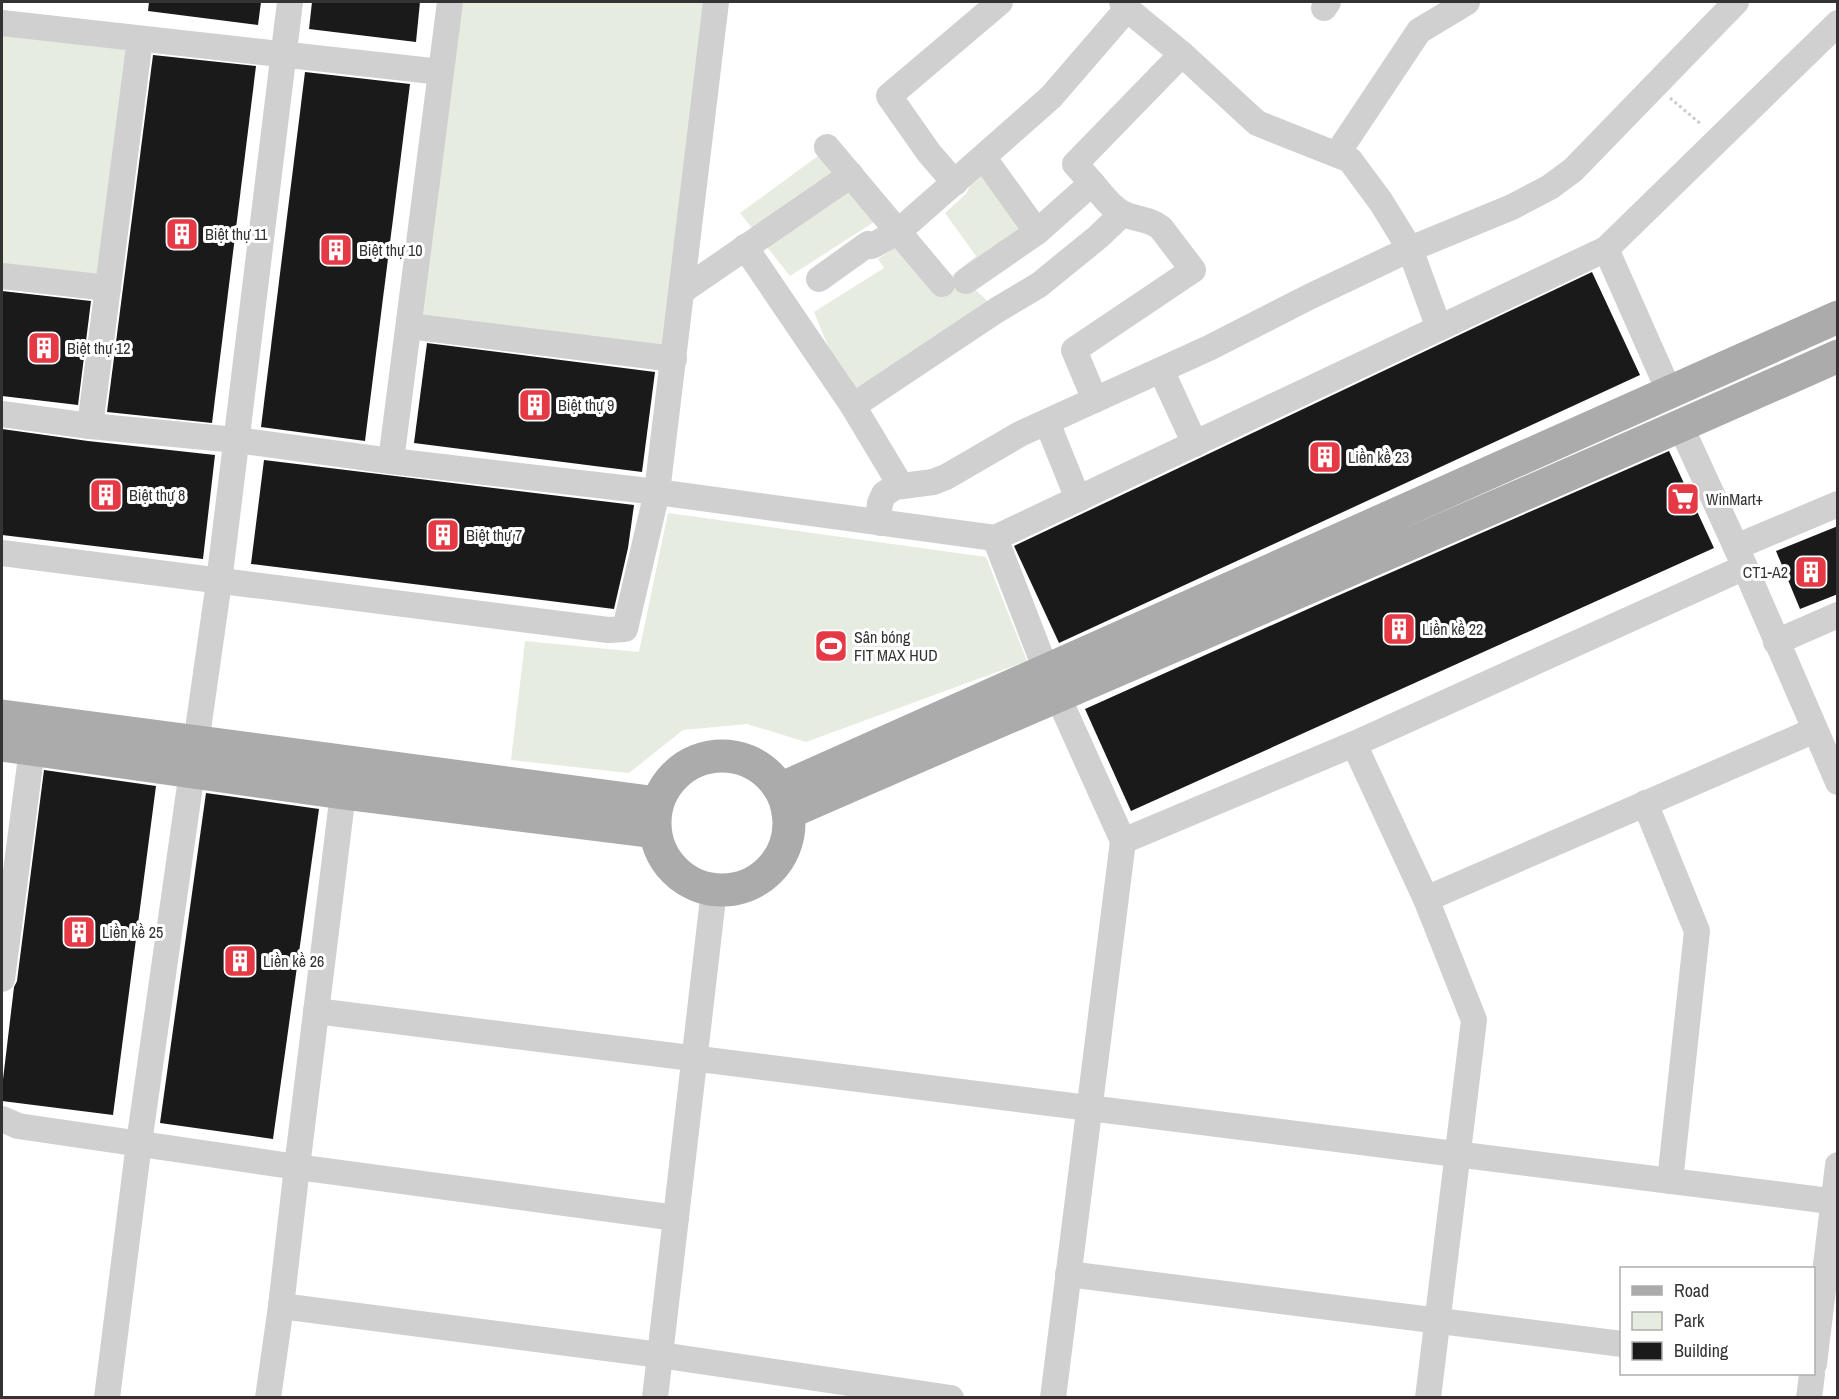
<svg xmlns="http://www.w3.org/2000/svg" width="1839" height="1399" font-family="'Archivo Narrow',sans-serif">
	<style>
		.green { fill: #e6ecdf }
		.building { fill: #1a1a1a }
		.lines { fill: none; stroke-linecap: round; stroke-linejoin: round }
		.path { stroke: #cdcdcd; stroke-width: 3; stroke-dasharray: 3 3; stroke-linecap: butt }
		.minor { stroke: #d0d0d0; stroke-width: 26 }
		.major { stroke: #ababab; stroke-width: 33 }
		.labels { text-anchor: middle; stroke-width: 6; stroke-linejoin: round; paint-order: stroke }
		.poi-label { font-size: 16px; fill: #333; stroke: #fff; text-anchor: start }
	</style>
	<rect width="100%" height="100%" fill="#fff"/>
	<g class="green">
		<polygon points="450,2 716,2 674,359 409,326"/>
		<polygon points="2,22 140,39 108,288 2,276"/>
		<polygon points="822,153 874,222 790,276 740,213"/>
		<polygon points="984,158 1037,232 966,281 997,310 853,406 814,312 884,268 878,259 906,240 942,284 976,256 945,213 966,194"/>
		<polygon points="668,513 986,557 1027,661 806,742 747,724 683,730 629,773 511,760 525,641 639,652"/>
	</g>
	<g class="building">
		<polygon points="149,2 261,2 258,25 148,11"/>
		<polygon points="312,2 420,2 416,42 309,29"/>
		<polygon points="153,55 256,66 212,423 107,412"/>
		<polygon points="305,72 410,84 365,441 261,427"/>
		<polygon points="1592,272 1640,375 1059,643 1014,546"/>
		<polygon points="2,291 91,301 78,405 2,396"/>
		<polygon points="427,343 655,372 642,472 414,443"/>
		<polygon points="2,429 88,441 215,455 203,559 2,535"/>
		<polygon points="1669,451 1714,548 1131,811 1085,709 1328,600"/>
		<polygon points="264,460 634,505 628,548 614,609 251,564"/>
		<polygon points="1838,526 1838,594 1800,609 1776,551"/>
		<polygon points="44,770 156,786 113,1115 2,1101 2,1088 14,987 17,981"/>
		<polygon points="206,793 319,809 273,1139 160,1123"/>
	</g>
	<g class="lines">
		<polyline class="path" points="1670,98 1702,125"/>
		<g class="minor">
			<polyline points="1122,2 1127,9 1182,54 1257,123 1350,160 1381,202 1410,249 1439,328"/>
			<polyline points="1324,8 1328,2"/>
			<polyline points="2,23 441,72"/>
			<polyline points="827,147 942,284"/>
			<polyline points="1337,154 1419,31 1467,2"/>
			<polyline points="984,158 1037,232"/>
			<polyline points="955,183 929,153 889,96 1000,2"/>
			<path d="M 1092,183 C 1101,193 1110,207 1122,213 C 1135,220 1149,218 1161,228 L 1193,270 L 1074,350 L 1095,400"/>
			<polyline points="745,247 853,406 901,486"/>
			<polyline points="1606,249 1669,391"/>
			<polyline points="2,276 108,288"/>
			<polyline points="819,279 868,244 872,246 899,231 1051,97 1127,9"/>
			<polyline points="966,281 1037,232 1092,183 1075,164 1182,54"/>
			<polyline points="682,291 851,175"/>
			<polyline points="409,326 674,359"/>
			<polyline points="1161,370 1195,444"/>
			<polyline points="853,406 997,310 1039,285 1098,237 1122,214"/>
			<polyline points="2,414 90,426 236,440 391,461 657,492 995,538 1606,249 1838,23"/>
			<polyline points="1047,422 1078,499"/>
			<polyline points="90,426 140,39"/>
			<polyline points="1681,427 1736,547 1838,782"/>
			<polyline points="391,461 450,2"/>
			<polyline points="881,523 879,513 880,503 884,494 895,487 933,482 946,477 1020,434 1209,348 1311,296 1410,249 1512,207 1550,187 1573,170 1736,2"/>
			<polyline points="995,538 1046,670 1123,841 1053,1398"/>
			<polyline points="1736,547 1838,504"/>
			<polyline points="2,553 608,630 625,629 657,492 716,2"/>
			<polyline points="1776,642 1838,615"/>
			<polyline points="1354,744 1426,899 1474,1020 1428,1398"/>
			<polyline points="1645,803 1697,931 1670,1181"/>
			<polyline points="1123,841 1354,744 1745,567"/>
			<polyline points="1426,899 1815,730"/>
			<polyline points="2,979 32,749"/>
			<polyline points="316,1011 1838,1202"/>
			<polyline points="2,1119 18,1126 297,1167 676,1218"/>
			<polyline points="1068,1274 1622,1344"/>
			<polyline points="281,1306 660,1355 951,1398"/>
			<polyline points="1814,1364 1838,1165"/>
			<polyline points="107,1398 139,1143 219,582 290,2"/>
			<polyline points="268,1398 281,1306 297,1167 343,793"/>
			<polyline points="655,1398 714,890"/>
			<polyline points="1809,1398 1812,1374"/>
		</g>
		<g class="major">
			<polyline points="2,716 657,803"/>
			<polyline points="2,745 343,793 655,832"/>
			<circle cx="722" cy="823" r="67"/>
			<polyline points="780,789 1838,317"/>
			<path d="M 788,813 C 1138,660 1489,512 1838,356"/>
		</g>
	</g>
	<defs>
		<g id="building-square" transform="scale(1.725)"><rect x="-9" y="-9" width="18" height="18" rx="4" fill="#e63946" stroke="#fff"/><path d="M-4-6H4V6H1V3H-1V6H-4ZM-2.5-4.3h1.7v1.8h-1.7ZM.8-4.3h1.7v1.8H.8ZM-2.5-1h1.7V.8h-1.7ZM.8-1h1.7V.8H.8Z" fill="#fff"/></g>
		<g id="supermarket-square" transform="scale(1.725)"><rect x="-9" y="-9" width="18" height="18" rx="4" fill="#e63946" stroke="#fff"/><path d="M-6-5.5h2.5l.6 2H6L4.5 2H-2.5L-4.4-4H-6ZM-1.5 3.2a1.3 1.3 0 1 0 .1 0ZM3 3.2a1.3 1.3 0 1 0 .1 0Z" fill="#fff"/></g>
		<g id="stadium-square" transform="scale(1.725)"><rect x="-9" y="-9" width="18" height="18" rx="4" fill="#e63946" stroke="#fff"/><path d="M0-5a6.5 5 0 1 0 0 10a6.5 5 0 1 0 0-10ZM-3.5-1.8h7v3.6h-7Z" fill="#fff"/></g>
	</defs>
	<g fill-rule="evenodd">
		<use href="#building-square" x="182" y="234"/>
		<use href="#building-square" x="336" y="250"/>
		<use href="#building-square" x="44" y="348"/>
		<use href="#building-square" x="535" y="405"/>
		<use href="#building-square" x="1325" y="457"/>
		<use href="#building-square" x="106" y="495"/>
		<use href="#supermarket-square" x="1683" y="499"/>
		<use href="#building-square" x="443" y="535"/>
		<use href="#building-square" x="1811" y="572"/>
		<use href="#building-square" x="1399" y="629"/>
		<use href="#stadium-square" x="831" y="646"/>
		<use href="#building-square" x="79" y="932"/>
		<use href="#building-square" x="240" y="961"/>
	</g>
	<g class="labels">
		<g class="poi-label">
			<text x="205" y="240">Biệt thự 11</text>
			<text x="359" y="256">Biệt thự 10</text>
			<text x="67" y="354">Biệt thự 12</text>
			<text x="558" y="411">Biệt thự 9</text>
			<text x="1348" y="463">Liền kề 23</text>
			<text x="129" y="501">Biệt thự 8</text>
			<text x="1706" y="505">WinMart+</text>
			<text x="466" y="541">Biệt thự 7</text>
			<text x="1788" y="578" text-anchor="end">CT1-A2</text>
			<text x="1422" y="635">Liền kề 22</text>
			<text x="854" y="643">Sân bóng<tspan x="854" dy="18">FIT MAX HUD</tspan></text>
			<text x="102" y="938">Liền kề 25</text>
			<text x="263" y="967">Liền kề 26</text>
		</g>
	</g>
	<rect width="1839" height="1399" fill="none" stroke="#333333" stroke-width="6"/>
	<rect x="1620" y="1267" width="195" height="108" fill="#ffffff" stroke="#adadad" stroke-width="1.5"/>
	<rect x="1632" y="1286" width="30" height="9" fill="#ababab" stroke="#adadad" stroke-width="1.5"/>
	<text x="1674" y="1297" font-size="18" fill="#333333">Road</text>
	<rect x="1632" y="1312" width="30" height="18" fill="#e6ecdf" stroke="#adadad" stroke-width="1.5"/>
	<text x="1674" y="1327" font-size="18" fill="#333333">Park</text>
	<rect x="1632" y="1342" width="30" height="18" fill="#1a1a1a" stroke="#adadad" stroke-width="1.5"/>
	<text x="1674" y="1357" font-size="18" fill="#333333">Building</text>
</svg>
